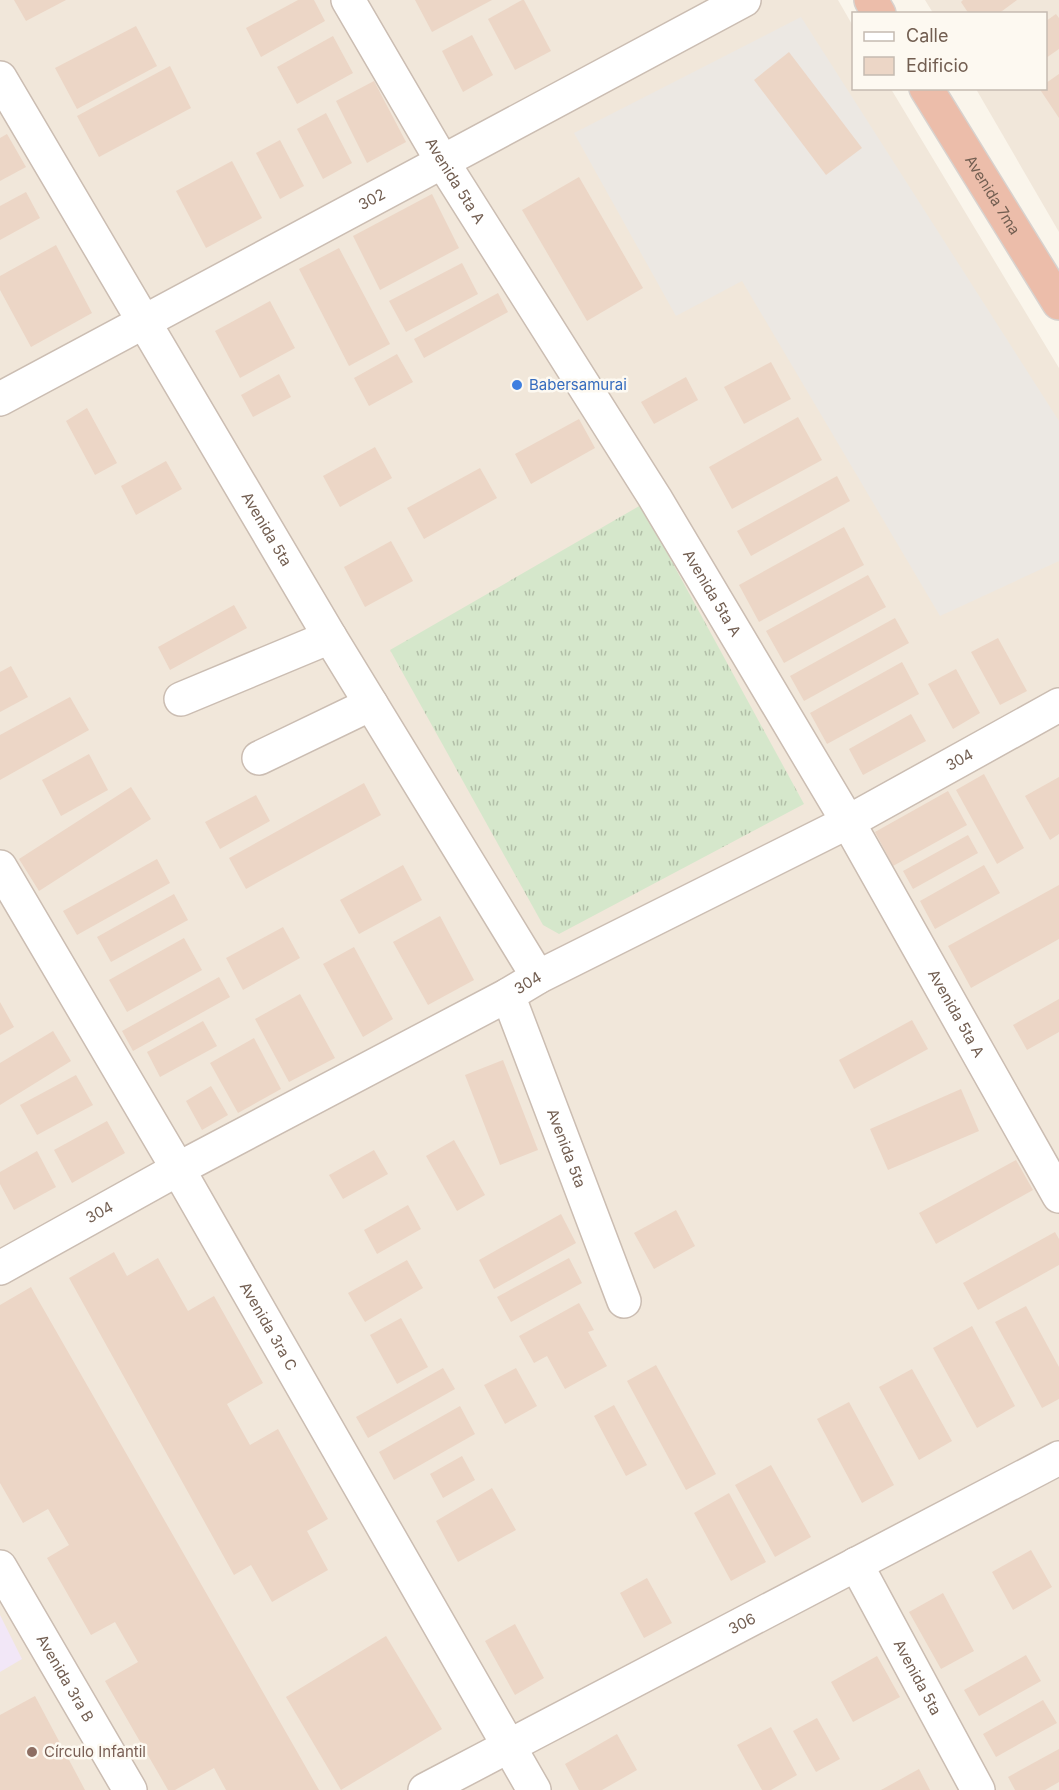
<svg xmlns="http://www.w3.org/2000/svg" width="1059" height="1790" font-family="Inter,sans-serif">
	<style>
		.residential { fill: #f1e7da }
		.industrial { fill: #ece8e3 }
		.education { fill: #f2e7f7 }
		.grass { fill: url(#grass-tufts) }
		.building { fill: #ecd6c6 }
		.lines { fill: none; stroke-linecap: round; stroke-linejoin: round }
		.minor-casing { stroke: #cbbdb2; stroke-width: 36 }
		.highway-casing { stroke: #d8d2ce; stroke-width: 36 }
		.minor { stroke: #fff; stroke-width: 33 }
		.highway { stroke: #ecbdaa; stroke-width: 33 }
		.shop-dot { fill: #3f7fe0; stroke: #fdf9f1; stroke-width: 2 }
		.education-dot { fill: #8d6e63; stroke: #fdf9f1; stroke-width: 2 }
		.labels { text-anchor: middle; stroke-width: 5; stroke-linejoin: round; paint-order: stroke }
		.street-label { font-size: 15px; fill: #725e51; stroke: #fdf9f1 }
		.shop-label { font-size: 15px; fill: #366cbe; stroke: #fdf9f1; text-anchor: start }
		.education-label { font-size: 15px; fill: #785e54; stroke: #fdf9f1; text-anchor: start }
	</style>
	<defs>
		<pattern id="grass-tufts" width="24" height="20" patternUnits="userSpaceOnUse" patternTransform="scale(1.5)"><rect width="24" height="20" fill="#d5e7cb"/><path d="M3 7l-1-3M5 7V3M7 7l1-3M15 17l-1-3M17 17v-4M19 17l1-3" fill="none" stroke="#b1bea7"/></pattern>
	</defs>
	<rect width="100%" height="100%" fill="#faf5eb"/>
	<g class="residential">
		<polygon points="0,0 838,0 853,26 854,88 891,89 1059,368 1059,1790 0,1790"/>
		<polygon points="925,0 1059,0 1059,232 976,89 1046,88 1046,14 933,13"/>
	</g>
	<polygon class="industrial" points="801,17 1059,421 1059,561 940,616 742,281 676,316 574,133"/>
	<polygon class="education" points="0,1615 22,1659 0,1672"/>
	<polygon class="grass" points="641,505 804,804 559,934 543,925 390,650"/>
	<g class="building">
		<polygon points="14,0 66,0 26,21"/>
		<polygon points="298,0 314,0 325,21 261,57 246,28"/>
		<polygon points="415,0 492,0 432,32"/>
		<polygon points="522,0 524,0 551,51 515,70 488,19"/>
		<polygon points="963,0 1017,0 998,14 969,14 961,2"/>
		<polygon points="1056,14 1059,18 1059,49 1046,58 1046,21"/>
		<polygon points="136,26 157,66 77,109 55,68"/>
		<polygon points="472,35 493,75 463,92 442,51"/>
		<polygon points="333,36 353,73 297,104 277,67"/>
		<polygon points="789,52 862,148 826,175 754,80"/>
		<polygon points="170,66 191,108 99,157 77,116"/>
		<polygon points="1059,74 1059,118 1039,88 1046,88 1046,83"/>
		<polygon points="374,81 406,142 367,163 336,101"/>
		<polygon points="326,113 352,163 323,179 297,129"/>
		<polygon points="7,134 26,167 0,181 0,138"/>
		<polygon points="280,140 304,186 280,199 256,153"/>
		<polygon points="232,161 262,218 206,248 176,191"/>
		<polygon points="579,177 643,288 587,321 522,210"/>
		<polygon points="26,192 40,218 0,240 0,206"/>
		<polygon points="432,194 459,248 380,290 353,236"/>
		<polygon points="56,245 92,313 31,347 0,290 0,276"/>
		<polygon points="339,248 390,344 349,366 299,269"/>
		<polygon points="462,263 478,294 406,332 389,301"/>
		<polygon points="498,293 508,312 424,358 414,339"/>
		<polygon points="270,301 295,348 240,378 215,331"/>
		<polygon points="397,354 413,382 369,406 354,378"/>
		<polygon points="771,362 791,399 744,424 724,387"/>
		<polygon points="279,374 291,397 253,417 241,395"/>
		<polygon points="686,377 698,400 654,424 641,402"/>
		<polygon points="87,408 117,463 95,475 66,421"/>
		<polygon points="798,417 822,460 732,509 709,467"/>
		<polygon points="579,419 595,448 531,484 515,454"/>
		<polygon points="375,447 392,478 340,507 323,476"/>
		<polygon points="166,461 182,489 136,515 121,486"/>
		<polygon points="480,468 497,498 424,539 407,508"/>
		<polygon points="837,476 850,501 751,556 737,531"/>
		<polygon points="844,527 864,565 759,622 739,585"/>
		<polygon points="391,541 413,581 365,607 344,567"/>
		<polygon points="868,575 886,607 784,663 766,631"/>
		<polygon points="234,605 247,628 170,670 158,647"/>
		<polygon points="895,618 909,643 804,701 790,676"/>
		<polygon points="998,638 1027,691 1000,705 971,652"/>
		<polygon points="902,662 919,694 827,744 810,713"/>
		<polygon points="11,666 28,697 0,712 0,672"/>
		<polygon points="956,669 980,713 953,729 928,684"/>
		<polygon points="70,697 89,730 0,780 0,735"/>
		<polygon points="911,714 926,741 863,775 849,749"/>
		<polygon points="89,754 108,790 61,816 42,780"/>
		<polygon points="984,774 1024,848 997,864 956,790"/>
		<polygon points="1059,777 1059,834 1050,840 1025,796"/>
		<polygon points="364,783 381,815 246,889 229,858"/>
		<polygon points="131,787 151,819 39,891 19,859"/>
		<polygon points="948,791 967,825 893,866 875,832"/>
		<polygon points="256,795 270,821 220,849 205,822"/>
		<polygon points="968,835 978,853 913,889 903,871"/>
		<polygon points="157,859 170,883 77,935 63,911"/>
		<polygon points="403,865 422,900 359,934 340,900"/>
		<polygon points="984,865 1000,893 935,929 920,901"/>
		<polygon points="1059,885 1059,939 971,988 948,946"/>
		<polygon points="174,894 188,920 111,962 97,937"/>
		<polygon points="440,916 474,980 428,1005 393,942"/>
		<polygon points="283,927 300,958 243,990 226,958"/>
		<polygon points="184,938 202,970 127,1012 109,980"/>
		<polygon points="354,947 393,1019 363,1037 323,964"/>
		<polygon points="219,977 230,997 133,1051 122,1031"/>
		<polygon points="300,994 335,1058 289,1082 255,1019"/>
		<polygon points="1059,999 1059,1032 1027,1050 1013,1025"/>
		<polygon points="0,1002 14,1027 0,1035"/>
		<polygon points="912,1020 928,1049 854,1089 839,1060"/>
		<polygon points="203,1021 217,1046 160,1077 147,1052"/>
		<polygon points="53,1031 71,1061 0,1105 0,1063"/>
		<polygon points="254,1038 281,1089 238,1113 210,1063"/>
		<polygon points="503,1060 538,1150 500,1165 465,1075"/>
		<polygon points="76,1075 93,1105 37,1135 20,1105"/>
		<polygon points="211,1086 228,1115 202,1130 186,1101"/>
		<polygon points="961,1089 979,1131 888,1170 870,1129"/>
		<polygon points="107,1121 125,1153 72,1183 54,1150"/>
		<polygon points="454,1140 485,1195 457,1211 426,1156"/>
		<polygon points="374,1150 388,1174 343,1199 329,1175"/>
		<polygon points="37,1151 56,1187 14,1210 0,1184 0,1172"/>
		<polygon points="1016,1160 1033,1190 936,1244 919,1213"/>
		<polygon points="408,1205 421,1229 377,1254 364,1230"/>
		<polygon points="676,1210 695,1246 654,1269 634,1233"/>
		<polygon points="561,1214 576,1243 494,1289 479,1260"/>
		<polygon points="1055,1232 1059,1239 1059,1265 978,1310 963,1283"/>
		<polygon points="114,1252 127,1276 158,1258 188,1311 214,1296 263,1383 227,1404 250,1445 278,1429 328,1519 307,1531 328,1570 272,1602 251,1565 234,1575 69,1278"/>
		<polygon points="569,1258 582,1283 511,1322 497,1297"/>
		<polygon points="407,1260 423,1288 365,1322 348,1293"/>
		<polygon points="31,1287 36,1296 319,1790 226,1790 214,1768 175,1790 168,1790 105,1681 138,1662 115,1622 91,1635 47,1558 69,1545 48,1509 23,1523 0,1483 0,1305"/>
		<polygon points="579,1303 594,1330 588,1332 607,1366 565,1389 547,1356 534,1363 519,1336"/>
		<polygon points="1026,1306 1059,1367 1059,1399 1042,1408 995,1322"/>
		<polygon points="401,1318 428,1367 397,1384 370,1335"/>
		<polygon points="972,1326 1015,1406 977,1428 933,1348"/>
		<polygon points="656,1365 716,1474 686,1490 627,1381"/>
		<polygon points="443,1368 455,1389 368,1438 356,1417"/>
		<polygon points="516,1368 537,1406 505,1424 484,1385"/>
		<polygon points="912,1369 952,1441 919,1460 879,1387"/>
		<polygon points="849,1402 894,1485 862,1503 817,1419"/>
		<polygon points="614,1405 647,1465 626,1476 594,1416"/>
		<polygon points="460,1406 475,1434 394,1480 379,1452"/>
		<polygon points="462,1456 475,1480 443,1498 430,1474"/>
		<polygon points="771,1465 811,1537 775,1557 735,1485"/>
		<polygon points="492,1488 516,1530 458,1562 436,1521"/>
		<polygon points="729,1493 766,1562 731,1581 694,1513"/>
		<polygon points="1031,1550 1052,1587 1013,1610 992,1572"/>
		<polygon points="647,1578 672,1623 644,1638 620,1593"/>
		<polygon points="943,1593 974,1651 941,1669 909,1612"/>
		<polygon points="515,1624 544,1678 515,1695 485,1641"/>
		<polygon points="386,1636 442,1729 341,1790 286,1697"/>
		<polygon points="1026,1655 1041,1681 979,1716 964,1690"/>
		<polygon points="877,1656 900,1697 853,1722 831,1682"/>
		<polygon points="35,1696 85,1790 0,1790 0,1715"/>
		<polygon points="1043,1700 1057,1723 996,1757 983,1734"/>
		<polygon points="817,1718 840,1759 816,1772 793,1731"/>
		<polygon points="771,1727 797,1775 771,1790 762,1790 737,1745"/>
		<polygon points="617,1734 637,1770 602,1790 579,1790 565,1764"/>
		<polygon points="1059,1749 1059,1782 1045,1790 1015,1790 1008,1777"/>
		<polygon points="919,1769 930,1790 881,1790"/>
	</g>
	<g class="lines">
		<g class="minor-casing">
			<g id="minor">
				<path id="s1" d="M 348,0 L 442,161 L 655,498 L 848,822 L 1059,1196"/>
				<path id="s2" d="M 0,78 L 330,637 L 538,977"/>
				<path id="s3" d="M 0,399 L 744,0"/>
				<polyline points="181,699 330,637"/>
				<polyline points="259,758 371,704"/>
				<path id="s4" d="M 0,867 L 178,1169 L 534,1790"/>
				<path id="s5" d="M 508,995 L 624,1301"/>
				<path id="s6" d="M 0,1268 L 178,1169 L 508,995 L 538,977 L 848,822 L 1059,705"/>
				<path id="s7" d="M 856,1564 L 978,1790"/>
				<path id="s8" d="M 0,1567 L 130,1790"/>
				<path id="s9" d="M 425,1790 L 1059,1458"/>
			</g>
		</g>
		<g class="highway-casing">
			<g id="highway">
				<polyline points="871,0 879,14"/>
				<path id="s10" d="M 926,88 L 1059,303"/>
			</g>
		</g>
		<use href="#minor" class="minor"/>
		<use href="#highway" class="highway"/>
	</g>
	<circle class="shop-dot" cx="517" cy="385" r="6"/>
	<circle class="education-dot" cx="32" cy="1752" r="6"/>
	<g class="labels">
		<g class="street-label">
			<text dy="5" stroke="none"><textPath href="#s1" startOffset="210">Avenida 5ta A</textPath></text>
			<text dy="5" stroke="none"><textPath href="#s10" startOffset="126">Avenida 7ma</textPath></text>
			<text dy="5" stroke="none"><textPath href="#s3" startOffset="422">302</textPath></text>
			<text dy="5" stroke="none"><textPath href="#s2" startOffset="524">Avenida 5ta</textPath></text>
			<text dy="5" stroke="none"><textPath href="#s1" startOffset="696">Avenida 5ta A</textPath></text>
			<text dy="5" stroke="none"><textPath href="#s6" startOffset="1086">304</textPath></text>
			<text dy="5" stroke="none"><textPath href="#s6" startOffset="600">304</textPath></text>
			<text dy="5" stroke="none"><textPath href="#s1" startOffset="1182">Avenida 5ta A</textPath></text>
			<text dy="5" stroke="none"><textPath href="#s5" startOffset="164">Avenida 5ta</textPath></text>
			<text dy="5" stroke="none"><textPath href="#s6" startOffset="114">304</textPath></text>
			<text dy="5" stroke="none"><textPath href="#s4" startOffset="532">Avenida 3ra C</textPath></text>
			<text dy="5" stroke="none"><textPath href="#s9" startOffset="358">306</textPath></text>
			<text dy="5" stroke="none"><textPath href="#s7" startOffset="129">Avenida 5ta</textPath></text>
			<text dy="5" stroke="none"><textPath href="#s8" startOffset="129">Avenida 3ra B</textPath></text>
		</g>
		<g class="shop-label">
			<text x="529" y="390">Babersamurai</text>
		</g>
		<g class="education-label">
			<text x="44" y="1757">Círculo Infantil</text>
		</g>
	</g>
	<rect x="852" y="12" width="195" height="78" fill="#fdf9f1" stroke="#c5bbb1" stroke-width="1.5"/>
	<rect x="864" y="32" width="30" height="9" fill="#ffffff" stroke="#c5bbb1" stroke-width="1.5"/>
	<text x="906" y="42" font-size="18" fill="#725e51">Calle</text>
	<rect x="864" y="57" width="30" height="18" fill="#ecd6c6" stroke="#c5bbb1" stroke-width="1.5"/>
	<text x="906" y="72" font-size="18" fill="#725e51">Edificio</text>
</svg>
